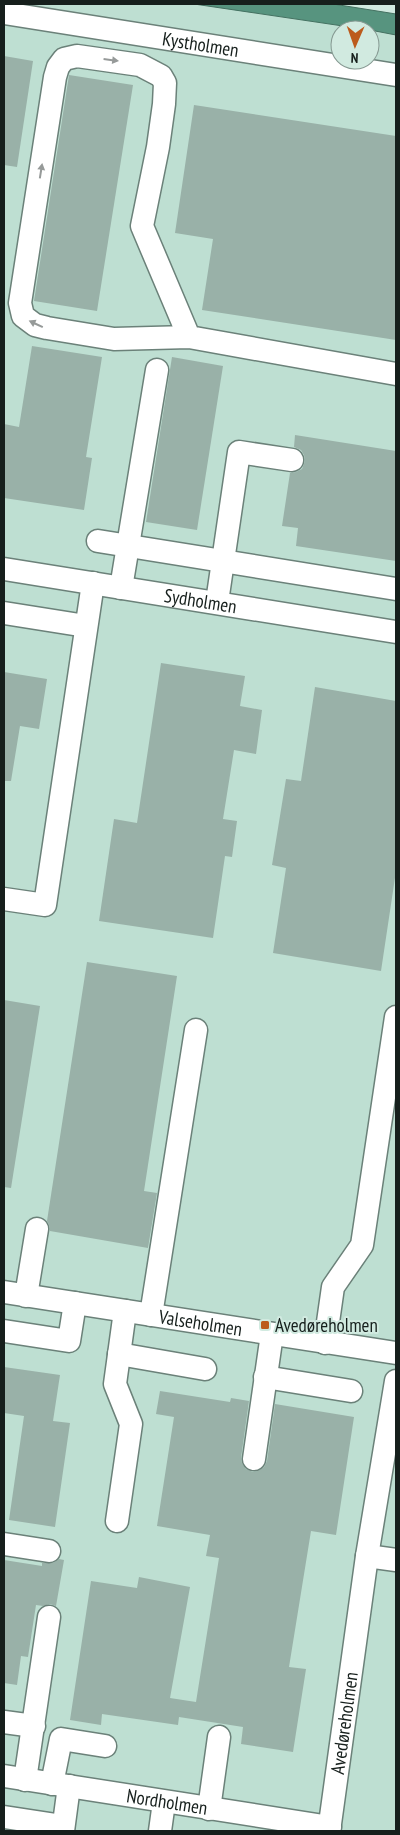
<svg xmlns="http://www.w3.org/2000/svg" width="400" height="1835" font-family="'PT Sans Narrow',sans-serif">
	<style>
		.built { fill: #bedfd2; fill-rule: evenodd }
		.water { fill: #57947f; stroke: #447161 }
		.building { fill: #99b1a8 }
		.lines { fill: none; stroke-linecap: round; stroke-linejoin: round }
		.minor-casing { stroke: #6b8179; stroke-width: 25 }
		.minor { stroke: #fff; stroke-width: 22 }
		.oneway { fill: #969a99 }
		.poi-dot { fill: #bc5b1c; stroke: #d1eae0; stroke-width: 2 }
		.labels { text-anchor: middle; stroke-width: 4; stroke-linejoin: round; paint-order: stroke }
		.street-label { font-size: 19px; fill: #161f1c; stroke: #d1eae0 }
		.poi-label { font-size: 19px; fill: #161f1c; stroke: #d1eae0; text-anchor: start }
	</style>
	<rect width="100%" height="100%" fill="#d1eae0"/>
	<path class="built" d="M 4,4 L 321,4 L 396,15 L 396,1831 L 4,1831 ZM 340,30 L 370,30 L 370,60 L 340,60 Z"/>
	<polygon class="water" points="194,4 333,4 396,14 396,35 370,30"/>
	<g class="building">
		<polygon points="4,56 33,61 17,167 4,165"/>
		<polygon points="69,75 133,85 97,311 34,301"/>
		<polygon points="194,105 396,136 396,340 202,310 213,239 175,233"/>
		<polygon points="32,346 102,357 86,457 92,458 84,510 4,498 4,424 19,427"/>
		<polygon points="172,357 223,366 197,530 146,522"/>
		<polygon points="295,435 396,451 396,561 296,546 298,528 282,526 290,473 296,472 302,469 305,461 304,455 301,450 294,447"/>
		<polygon points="161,663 245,676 240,706 262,710 256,754 234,750 223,819 237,821 232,857 225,856 213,938 99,921 114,819 137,823"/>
		<polygon points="4,672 47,679 39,729 20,726 11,781 4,781"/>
		<polygon points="315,687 396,701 396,871 381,971 273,953 286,868 272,865 286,779 301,781"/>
		<polygon points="87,962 177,976 144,1191 157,1193 148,1248 50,1231 49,1225 47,1221"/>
		<polygon points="4,1000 40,1006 11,1188 4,1187"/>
		<polygon points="4,1367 60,1375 53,1421 70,1423 55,1527 9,1520 24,1416 4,1413"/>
		<polygon points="160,1391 230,1402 231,1398 249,1401 241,1458 242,1463 246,1469 253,1472 258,1471 264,1467 267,1461 275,1404 354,1417 336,1535 311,1531 289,1667 306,1669 293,1752 241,1744 243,1727 179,1717 178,1725 102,1714 101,1725 70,1720 91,1581 137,1588 139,1577 190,1587 170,1698 196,1702 219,1558 206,1556 210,1535 157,1526 174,1417 156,1414"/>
		<polygon points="59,1559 64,1560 56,1606 50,1604 43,1606 36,1605 28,1657 21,1656 17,1685 4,1683 4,1560 42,1566 42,1563 53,1563"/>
	</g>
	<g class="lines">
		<g class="minor-casing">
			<g id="minor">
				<path id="s1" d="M 4,13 L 396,75"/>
				<polyline points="189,337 114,339 47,328 35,325 23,316 20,303 55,77 58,67 64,59 77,56 140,65 161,76 165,83 164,104 158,147 142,226 189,337 396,374"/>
				<polyline points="98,541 396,589"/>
				<path id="s2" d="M 4,569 L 396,632"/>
				<polyline points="121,588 157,370"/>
				<polyline points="217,602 239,452 292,460"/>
				<polyline points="4,613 86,626"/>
				<polyline points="4,899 45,905 93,583"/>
				<path id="s3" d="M 4,1292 L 396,1353"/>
				<polyline points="26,1296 37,1229"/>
				<polyline points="151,1315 196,1030"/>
				<polyline points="4,1331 69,1341 75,1303"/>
				<polyline points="325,1343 333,1287 362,1245 396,1017"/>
				<polyline points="119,1354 205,1369"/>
				<polyline points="265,1377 351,1391"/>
				<polyline points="254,1459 272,1334"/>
				<polyline points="117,1521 131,1424 115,1384 125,1311"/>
				<polyline points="4,1544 49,1551"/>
				<polyline points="367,1556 396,1560"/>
				<polyline points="4,1722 34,1726"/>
				<path id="s4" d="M 4,1776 L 330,1827"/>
				<polyline points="25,1780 49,1617"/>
				<polyline points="52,1784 61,1739 105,1746"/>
				<polyline points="209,1809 219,1737"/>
				<polyline points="4,1817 63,1826"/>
				<polyline points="63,1831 69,1786"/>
				<polyline points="160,1831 164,1802"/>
				<path id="s5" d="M 329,1831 L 367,1556 L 396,1381"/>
			</g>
		</g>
		<use href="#minor" class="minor"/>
	</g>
	<defs><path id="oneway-solid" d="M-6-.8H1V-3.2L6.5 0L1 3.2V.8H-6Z" transform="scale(1.25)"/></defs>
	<g class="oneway">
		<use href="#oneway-solid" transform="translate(111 60) rotate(7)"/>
		<use href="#oneway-solid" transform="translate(41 171) rotate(-81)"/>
		<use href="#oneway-solid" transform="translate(36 324) rotate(-155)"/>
	</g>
	<rect class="poi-dot" x="260" y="1320" width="10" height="10" rx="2.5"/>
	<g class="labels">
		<g class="street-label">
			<text dy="7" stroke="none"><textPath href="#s1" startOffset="199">Kystholmen</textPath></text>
			<text dy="7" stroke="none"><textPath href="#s2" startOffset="199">Sydholmen</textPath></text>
			<text dy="7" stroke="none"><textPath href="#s3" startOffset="199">Valseholmen</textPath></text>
			<text dy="7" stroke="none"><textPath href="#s5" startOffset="109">Avedøreholmen</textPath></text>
			<text dy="7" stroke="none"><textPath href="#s4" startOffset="165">Nordholmen</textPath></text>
		</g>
		<g class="poi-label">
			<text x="275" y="1332">Avedøreholmen</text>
		</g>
	</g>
	<rect width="400" height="1835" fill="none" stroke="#161f1c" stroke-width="10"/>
	<g transform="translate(355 45) rotate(182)"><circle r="24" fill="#d1eae0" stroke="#869992"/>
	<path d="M0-4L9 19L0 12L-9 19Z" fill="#bc5b1c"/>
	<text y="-8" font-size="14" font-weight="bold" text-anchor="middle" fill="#161f1c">N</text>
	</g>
</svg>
